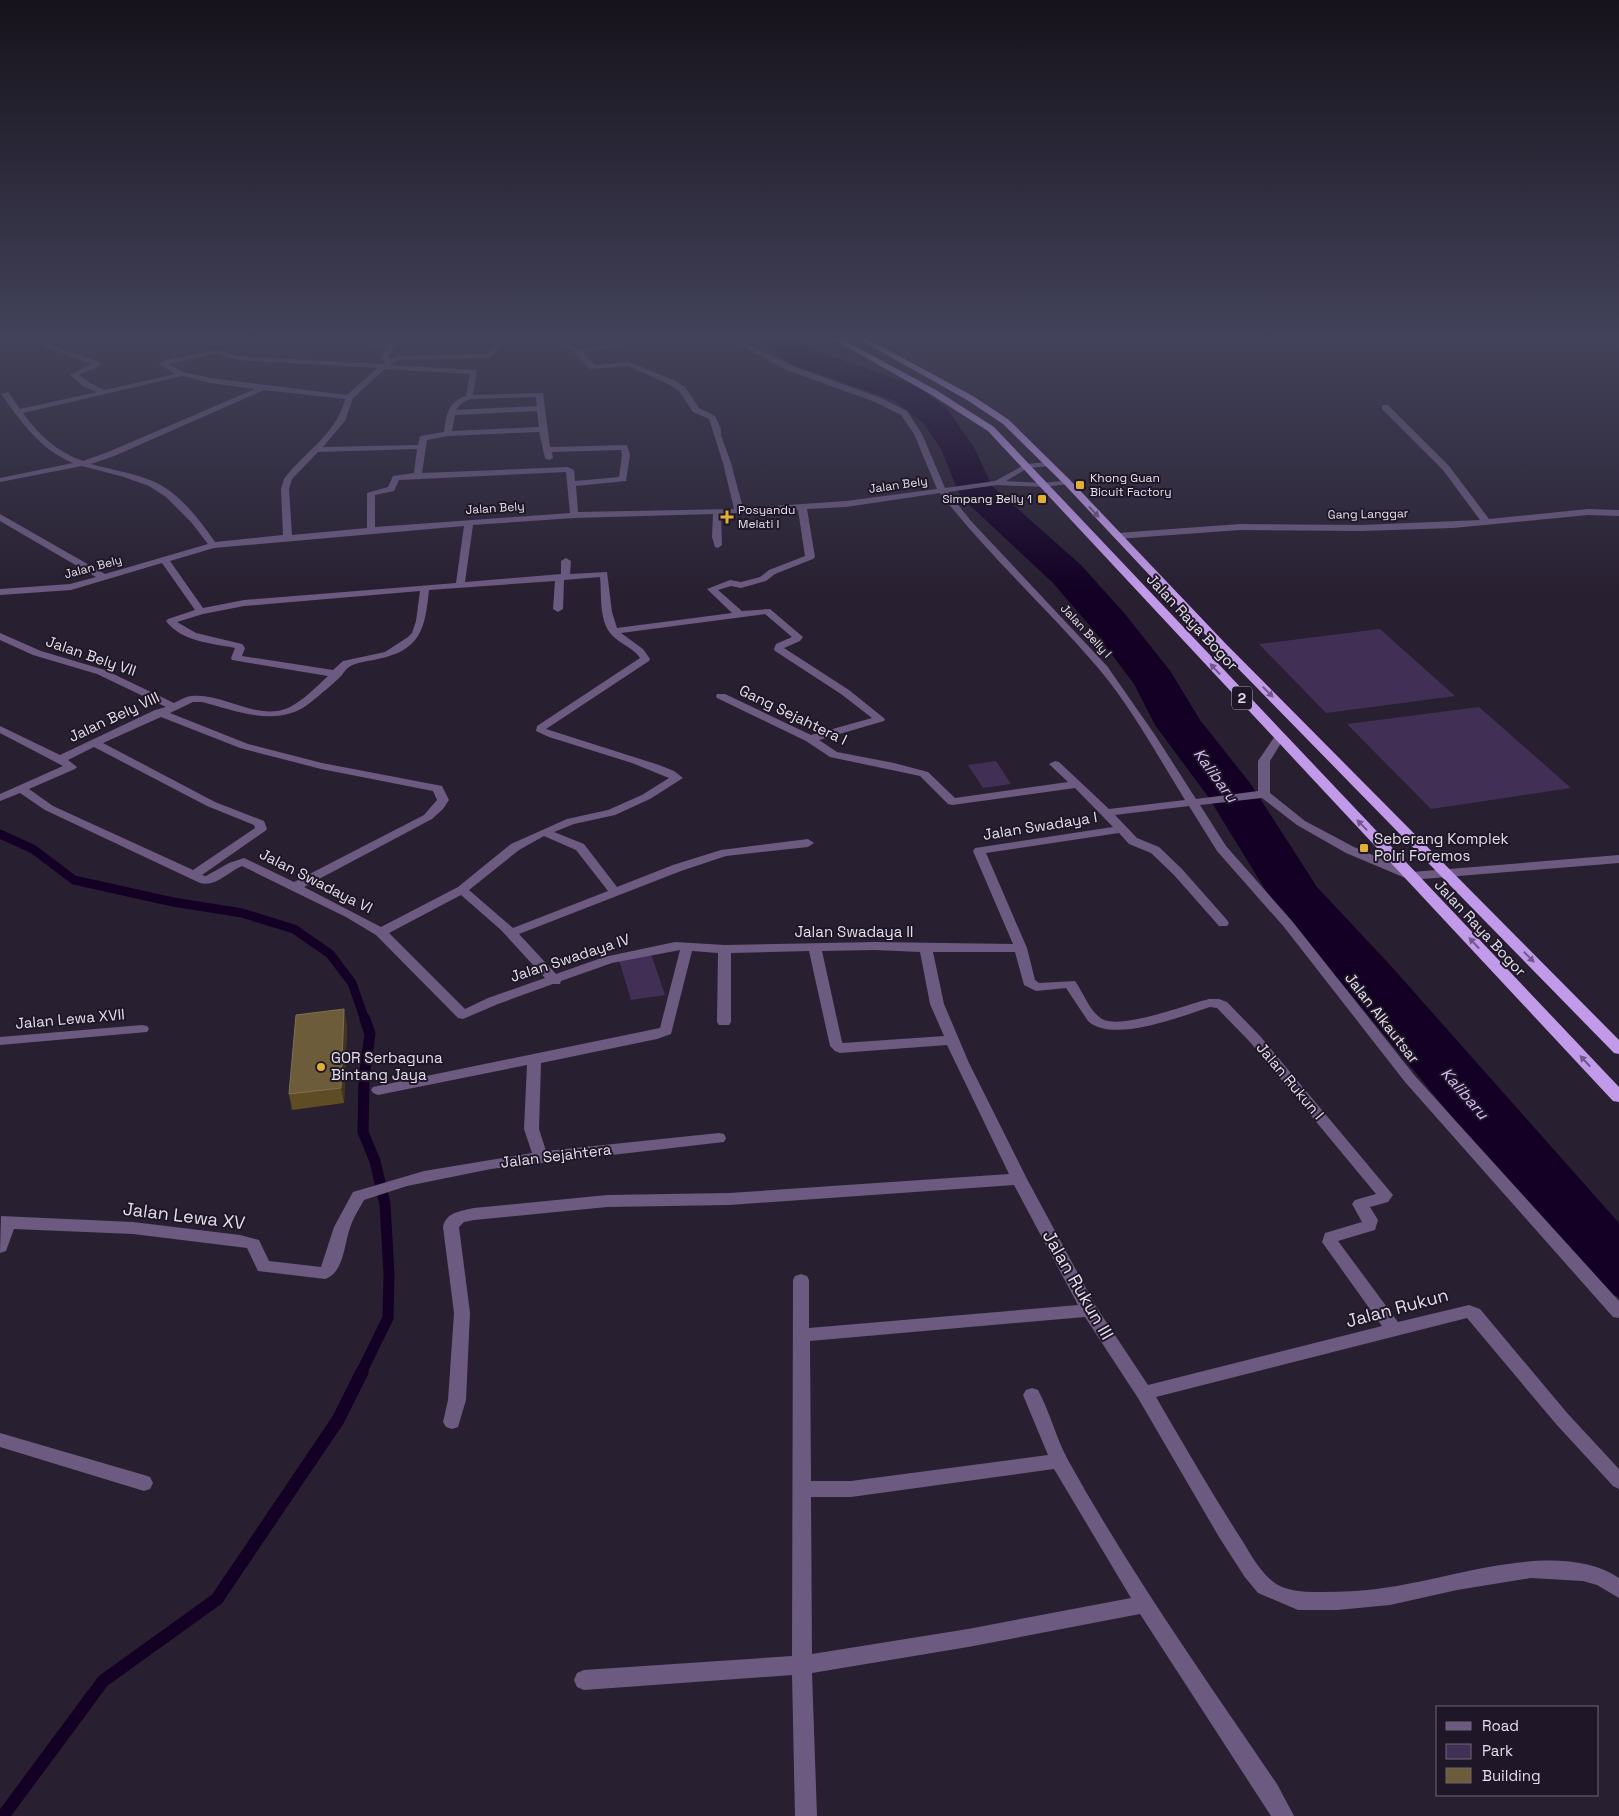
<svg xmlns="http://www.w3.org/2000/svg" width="1619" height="1816" font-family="'Space Grotesk',sans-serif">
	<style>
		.green { fill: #422f55 }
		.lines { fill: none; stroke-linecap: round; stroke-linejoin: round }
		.stream-far2 { stroke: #130024; stroke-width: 9 }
		.stream-far1 { stroke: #130024; stroke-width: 11 }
		.stream { stroke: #130024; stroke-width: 13 }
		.river { fill: #130024; fill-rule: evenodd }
		.minor { fill: #6c5a80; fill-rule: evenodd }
		.trunk { fill: #c19aea; fill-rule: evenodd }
		.wall { fill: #5e4c24 }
		.shaded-wall { fill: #423420 }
		.building { fill: #6c5c39; stroke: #7f7055 }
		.oneway { fill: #705888 }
		.poi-dot { fill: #e1af34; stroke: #1f1727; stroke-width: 2 }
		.labels { text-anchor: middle; stroke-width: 4; stroke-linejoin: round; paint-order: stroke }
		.far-poi-label { font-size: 12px; fill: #e3dee9; stroke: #1f1727; text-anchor: start }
		.far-street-label { font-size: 12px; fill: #e3dee9; stroke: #1f1727 }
		.shield { fill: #1f1727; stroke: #a8a2af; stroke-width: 1 }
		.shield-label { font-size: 14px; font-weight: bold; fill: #e3dee9 }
		.street-label { font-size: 15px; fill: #e3dee9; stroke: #1f1727 }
		.poi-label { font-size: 15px; fill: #e3dee9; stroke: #1f1727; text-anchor: start }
		.water-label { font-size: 16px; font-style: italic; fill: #d5b8f5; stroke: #1f1727 }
		.near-street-label { font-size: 18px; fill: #e3dee9; stroke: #1f1727 }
	</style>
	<rect width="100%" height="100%" fill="#282031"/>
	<g class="green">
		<polygon points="1380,629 1455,696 1326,713 1259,644"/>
		<polygon points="1479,707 1571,788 1431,809 1347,724"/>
		<polygon points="996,761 1011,784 983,788 968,765"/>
		<polygon points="651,954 665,995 631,1000 619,960"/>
	</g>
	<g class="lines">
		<polyline class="stream-far2" points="0,834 33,849 74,880 173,902 242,913 294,929 330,954 352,983 365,1020"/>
		<polyline class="stream-far1" points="361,1373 388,1318 389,1274 385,1204 375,1161 363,1132 364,1077 370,1034 365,1019"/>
		<polyline class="stream" points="3,1816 103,1681 217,1599 338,1420 362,1372"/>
		<polygon class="river" points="760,338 795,338 813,350 919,387 948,410 975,449 992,486 1081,565 1125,614 1171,672 1200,720 1250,783 1317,887 1391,966 1619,1223 1619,1297 1594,1289 1349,992 1277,909 1209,798 1155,725 1134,684 1095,632 1053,583 963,499 958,491 941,449 924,424 895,401 791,364 764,344"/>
		<g class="minor">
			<path d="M 57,338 L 65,338 L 52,346 L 100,362 L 100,366 L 79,375 L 90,383 L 105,390 L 175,374 L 159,364 L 168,359 L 217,350 L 238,356 L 382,364 L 385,362 L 381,359 L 381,355 L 388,348 L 371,346 L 372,338 L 378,338 L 377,343 L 396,345 L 396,347 L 389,355 L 390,359 L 397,356 L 488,354 L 499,341 L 498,338 L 504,338 L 504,342 L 490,358 L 398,360 L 390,365 L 477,370 L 473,395 L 543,393 L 550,447 L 627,445 L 630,455 L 626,481 L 576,486 L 578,512 L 734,509 L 723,463 L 709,419 L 693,412 L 679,391 L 668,384 L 628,366 L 590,369 L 572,350 L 551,338 L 559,338 L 579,350 L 635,338 L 645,338 L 621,346 L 583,353 L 595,365 L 629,362 L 674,380 L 685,387 L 699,408 L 715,416 L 721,429 L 721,435 L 731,463 L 743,508 L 846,501 L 937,489 L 914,434 L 901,415 L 875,402 L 787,370 L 727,338 L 735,338 L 793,366 L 881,398 L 907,411 L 922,434 L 945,488 L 995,481 L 1026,464 L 1048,462 L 1052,464 L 1051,466 L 1028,468 L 1006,481 L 1043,483 L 1070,480 L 1070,484 L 1043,487 L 997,485 L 948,492 L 971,521 L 1107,666 L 1155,735 L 1196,799 L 1258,791 L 1258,761 L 1275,736 L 1279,735 L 1284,738 L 1270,761 L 1270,793 L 1305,821 L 1354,847 L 1412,872 L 1619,855 L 1619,863 L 1410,880 L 1346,853 L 1297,825 L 1262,798 L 1200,805 L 1226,846 L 1292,921 L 1415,1076 L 1619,1301 L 1619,1318 L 1613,1317 L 1405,1082 L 1284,927 L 1217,851 L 1189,806 L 1115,815 L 1137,838 L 1159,847 L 1182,869 L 1227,920 L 1229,923 L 1227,926 L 1219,926 L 1174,875 L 1151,853 L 1129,844 L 1119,833 L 986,853 L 1027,948 L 1035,980 L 1039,983 L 1075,981 C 1083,992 1090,1012 1102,1019 C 1121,1030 1188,1004 1209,999 L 1219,999 L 1227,1002 L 1260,1036 L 1393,1195 L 1388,1202 L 1370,1207 L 1378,1220 L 1375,1230 L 1338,1241 L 1398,1322 L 1469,1305 L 1480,1309 L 1568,1414 L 1619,1469 L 1619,1489 L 1613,1486 L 1556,1424 L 1467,1318 L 1156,1397 C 1183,1443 1209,1489 1238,1534 C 1248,1549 1257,1568 1271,1580 C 1284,1592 1305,1592 1321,1592 C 1344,1592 1367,1591 1390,1587 C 1454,1578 1560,1538 1619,1578 L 1619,1598 L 1597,1585 L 1583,1581 L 1531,1578 L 1457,1590 L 1390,1605 L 1337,1610 L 1298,1610 L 1258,1593 L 1244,1576 L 1219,1537 L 1138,1398 L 1085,1317 L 810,1341 L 811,1481 L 851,1481 L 1048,1455 L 1023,1395 L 1026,1390 L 1032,1388 L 1038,1390 C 1050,1412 1056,1438 1068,1460 C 1130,1572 1205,1678 1277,1784 L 1294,1816 L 1271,1816 L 1140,1614 L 968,1647 L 812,1673 L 817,1816 L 795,1816 L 792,1675 L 584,1690 L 577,1687 L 574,1680 L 577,1673 L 584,1670 L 792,1656 L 793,1280 L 795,1276 L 801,1274 L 807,1276 L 809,1280 L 809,1328 L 1078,1305 L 1014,1185 L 729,1205 L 607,1207 L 474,1220 L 464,1222 L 459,1227 L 470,1313 L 466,1400 L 458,1427 L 452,1429 L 446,1427 L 443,1422 L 448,1400 L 454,1313 L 443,1227 C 446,1212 461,1211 474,1208 L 607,1195 L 729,1193 L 1009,1174 L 947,1045 L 840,1053 L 835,1051 L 830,1046 L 809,951 L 731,953 L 731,1022 L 729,1025 L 719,1025 L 717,1022 L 718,953 L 692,951 L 671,1034 L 657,1039 L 541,1063 L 539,1129 L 546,1151 L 719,1133 L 724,1134 L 726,1138 L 724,1142 L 491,1169 L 407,1186 L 364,1200 C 359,1209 353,1218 350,1228 C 344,1244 344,1273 325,1279 L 258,1271 L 247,1248 L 133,1234 L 14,1229 L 6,1251 L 0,1253 L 1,1216 L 133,1222 L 240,1235 L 259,1240 L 269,1261 L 321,1267 L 334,1227 L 353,1192 L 424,1171 L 532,1153 L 524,1129 L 527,1065 L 378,1095 L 373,1093 L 371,1090 L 373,1087 L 660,1028 L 680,950 L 612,963 L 561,981 L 560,984 L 553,984 L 498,1004 L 463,1019 L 458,1018 L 376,935 L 346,917 L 242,866 C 228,872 216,887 200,883 L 45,810 L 20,793 L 0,801 L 0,794 L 63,766 L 0,733 L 0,726 L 60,755 L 155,710 L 166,707 L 97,674 L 33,655 L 0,640 L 0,633 L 41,651 L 105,670 L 174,703 C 180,700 186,696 192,696 C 224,693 256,721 288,708 C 303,701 316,687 328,676 L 232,660 L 231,658 L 235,648 C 211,643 182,642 166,621 L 168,619 L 195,610 L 162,563 L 71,590 L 0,595 L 0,589 L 70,584 L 96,577 L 0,521 L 0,514 L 105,574 L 208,544 L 191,522 L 166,497 L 149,486 L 124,477 L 82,466 L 0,482 L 0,478 L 73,463 C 40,449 22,423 1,394 L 8,392 L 20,409 L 97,392 L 84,387 L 70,375 L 91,364 L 43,346 ZM 217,354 L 237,360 L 377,368 L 347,395 L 210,378 L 184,372 L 168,364 ZM 385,369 L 470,374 L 466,396 C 448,401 446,416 444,432 L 420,436 L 418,445 L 323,447 L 345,421 L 353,398 ZM 183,376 L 210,383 L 255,389 L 108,452 L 83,461 C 57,452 39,435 23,413 ZM 264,390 L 345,399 C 337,434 305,451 284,479 L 281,489 L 283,535 L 215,542 C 200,520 180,494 155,482 C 135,473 112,470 91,464 L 114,456 ZM 536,397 L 537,406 L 456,410 L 461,404 L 470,399 ZM 537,411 L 539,427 L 452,431 L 455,415 ZM 539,432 L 545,458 L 549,460 L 553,458 L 552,452 L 621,450 L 622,455 L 619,477 L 575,481 L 574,470 L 568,467 L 422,473 L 427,440 L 448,436 ZM 417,449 L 414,473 L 393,476 L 388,487 L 367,493 L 367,528 L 292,535 L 289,489 L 292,479 L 318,452 ZM 566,472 L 570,513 L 375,527 L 375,495 L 394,491 L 399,480 ZM 940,493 C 989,556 1048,609 1099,669 C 1131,707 1159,758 1185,800 L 1109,809 L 1059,762 L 1055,761 L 1049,764 L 1068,782 L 955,798 L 928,772 L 894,763 L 837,752 L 819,740 L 884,721 L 885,719 L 849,690 L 784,648 L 800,641 L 803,637 L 770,609 L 742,611 L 718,590 L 731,586 L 741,588 L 766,581 L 775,574 L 813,559 L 815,557 L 807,509 L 846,507 ZM 798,510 L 805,556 L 769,570 L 760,577 L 741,582 L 730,580 L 707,589 L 732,613 L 617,628 L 612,612 L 607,572 L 570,574 L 571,561 L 566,558 L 561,561 L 561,574 L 465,582 L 473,525 L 574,518 L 713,514 L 712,537 L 715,547 L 718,548 L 722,545 L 721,514 ZM 464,526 L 456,583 L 244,600 L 203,608 L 170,561 L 214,548 ZM 600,577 C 602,597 598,624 615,638 C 623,645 634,649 640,658 L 537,726 L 536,731 L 549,737 L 632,763 L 669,778 L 642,795 L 608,810 L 567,819 L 511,844 L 458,887 L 381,927 L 304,887 L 432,819 L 443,809 L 449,800 L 442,786 L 322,763 L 248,744 L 170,713 L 193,702 L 202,702 C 237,711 279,729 311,702 C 321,694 333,684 342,675 C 344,672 346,669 349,667 C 356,662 370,661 378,659 C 421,650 425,629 429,590 L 555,581 L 553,609 L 558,612 L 563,609 L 564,580 ZM 420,591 L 416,621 L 412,633 L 408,637 L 385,652 L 343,661 L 333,670 L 242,656 L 245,648 L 242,644 L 196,633 L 177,622 L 203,614 L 244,606 ZM 765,614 L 792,637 L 776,644 L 774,649 L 775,651 L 841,694 L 872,718 L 811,735 L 725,694 L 717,694 L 716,696 L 717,698 L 806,741 L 830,757 L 920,776 L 948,804 L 952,805 L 1075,788 L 1113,827 L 975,848 L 973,851 L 1013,944 L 875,942 L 725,945 L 675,942 L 604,957 L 556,974 L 519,934 L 681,871 L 726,856 L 808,847 L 814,843 L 808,839 L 721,850 L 673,865 L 617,887 L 584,844 L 554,832 L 574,824 L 615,815 L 650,799 L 683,778 L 674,771 L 659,765 L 546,729 L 649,661 L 650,659 L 643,649 L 621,633 ZM 161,717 L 240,748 L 321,769 L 433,791 L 437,800 L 424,815 L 294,882 L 244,858 L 229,863 L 206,876 L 202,875 L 265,831 L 267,829 L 264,821 L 215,802 L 103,743 ZM 94,747 L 207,806 L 254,825 L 255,828 L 193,870 L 53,806 L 29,789 L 75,769 L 77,767 L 68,760 ZM 544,836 L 576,850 L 608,891 L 513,928 L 469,890 L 519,850 ZM 461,895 L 501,930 L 545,978 L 488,998 L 465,1009 L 389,933 ZM 875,950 L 920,952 L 930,1004 L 944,1036 L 843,1043 L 842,1042 L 822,951 ZM 933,952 L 1015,952 L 1024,985 L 1036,991 L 1066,988 L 1088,1021 C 1112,1044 1182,1016 1210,1007 L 1217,1008 L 1250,1042 L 1376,1194 L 1355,1200 L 1352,1204 L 1362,1222 L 1325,1233 L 1322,1242 L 1382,1326 L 1148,1385 L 1095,1305 L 1027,1179 L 969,1063 L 944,1004 ZM 1054,1469 L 1131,1598 L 968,1629 L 812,1654 L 811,1497 L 851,1497 Z"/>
			<polygon points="1382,405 1388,405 1449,466 1489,519 1588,509 1619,510 1619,516 1588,515 1453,528 1361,531 1240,530 1117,539 1113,536 1117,533 1240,524 1361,525 1480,520 1443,470 1382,409"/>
			<polygon points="142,1025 147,1026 149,1029 147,1032 0,1045 0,1037"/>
			<polygon points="0,1433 144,1475 150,1477 153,1483 150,1489 144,1491 0,1447"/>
		</g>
		<g class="trunk">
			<polygon points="831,338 840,338 936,390 994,427 1619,1087 1619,1102 1613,1101 988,431 930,394"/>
			<polygon points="857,338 866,338 973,396 1009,420 1070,480 1225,643 1619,1040 1619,1054 1614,1053 1217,647 1064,484 1003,424 967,400"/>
		</g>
	</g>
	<g class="wall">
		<polygon points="953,338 995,338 995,342 965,343"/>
		<polygon points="347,1024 344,1103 292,1110 289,1094"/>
	</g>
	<polygon class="shaded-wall" points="344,1009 347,1024 344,1103 341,1088"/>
	<polygon class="building" points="344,1009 341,1088 289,1094 296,1015"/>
	<defs><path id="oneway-solid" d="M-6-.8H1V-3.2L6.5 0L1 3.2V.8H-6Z" transform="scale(1.25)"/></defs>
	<g class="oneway">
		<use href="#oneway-solid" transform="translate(1094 512) rotate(47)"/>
		<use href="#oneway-solid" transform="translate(1215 669) rotate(-133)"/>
		<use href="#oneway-solid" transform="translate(1268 692) rotate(45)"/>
		<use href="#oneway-solid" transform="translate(1362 825) rotate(-134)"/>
		<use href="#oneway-solid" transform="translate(1474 943) rotate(-133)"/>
		<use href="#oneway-solid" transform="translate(1529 957) rotate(46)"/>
		<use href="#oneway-solid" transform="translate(1585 1061) rotate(-133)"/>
	</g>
	<linearGradient id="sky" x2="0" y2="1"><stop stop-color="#16121b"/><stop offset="0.57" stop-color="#42425a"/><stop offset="1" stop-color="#42425a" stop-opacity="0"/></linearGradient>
	<rect width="1619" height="592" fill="url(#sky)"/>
	<g class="poi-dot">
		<rect x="1075" y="480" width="10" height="10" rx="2.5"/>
		<rect x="1037" y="494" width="10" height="10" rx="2.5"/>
		<path d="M724.5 509.5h5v5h5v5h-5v5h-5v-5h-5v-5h5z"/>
		<rect x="1359" y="843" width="10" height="10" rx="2.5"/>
		<circle cx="321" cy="1067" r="5"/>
	</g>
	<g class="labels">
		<g class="far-poi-label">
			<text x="1090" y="482">Khong Guan<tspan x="1090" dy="14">Bicuit Factory</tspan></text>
			<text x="1032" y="503" text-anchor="end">Simpang Belly 1</text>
			<text x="738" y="514">Posyandu<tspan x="738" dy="14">Melati I</tspan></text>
		</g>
		<g class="far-street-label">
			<text transform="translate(898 485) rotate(-8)" y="4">Jalan Bely</text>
			<text transform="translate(495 508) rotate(-4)" y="4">Jalan Bely</text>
			<text transform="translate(1368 514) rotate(-1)" y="4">Gang Langgar</text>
			<text transform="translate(93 567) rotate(-15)" y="4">Jalan Bely</text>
			<text transform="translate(1086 631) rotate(47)" y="4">Jalan Belly I</text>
		</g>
		<rect class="shield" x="1232" y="686.5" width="20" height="23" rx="4"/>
		<g class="shield-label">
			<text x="1242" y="703">2</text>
		</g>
		<g class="street-label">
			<text transform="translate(1192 622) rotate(47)" y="5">Jalan Raya Bogor</text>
			<text transform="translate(91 656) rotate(19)" y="5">Jalan Bely VII</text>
			<text transform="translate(793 715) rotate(26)" y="5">Gang Sejahtera I</text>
			<text transform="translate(114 717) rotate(-25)" y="5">Jalan Bely VIII</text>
			<text transform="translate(1040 826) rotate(-9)" y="5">Jalan Swadaya I</text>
			<text transform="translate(316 881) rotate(27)" y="5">Jalan Swadaya VI</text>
			<text transform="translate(1480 928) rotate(47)" y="5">Jalan Raya Bogor</text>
			<text x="854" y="937">Jalan Swadaya II</text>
			<text transform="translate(570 958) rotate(-18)" y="5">Jalan Swadaya IV</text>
			<text transform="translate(1382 1018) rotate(52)" y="5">Jalan Alkautsar</text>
			<text transform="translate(70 1019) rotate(-5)" y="5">Jalan Lewa XVII</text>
			<text transform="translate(1290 1081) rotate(50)" y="5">Jalan Rukun I</text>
			<text transform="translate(556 1156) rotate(-7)" y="5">Jalan Sejahtera</text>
		</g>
		<g class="poi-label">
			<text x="1374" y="844">Seberang Komplek<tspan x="1374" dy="17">Polri Foremos</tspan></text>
			<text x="331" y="1063">GOR Serbaguna<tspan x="331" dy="17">Bintang Jaya</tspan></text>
		</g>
		<g class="water-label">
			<text transform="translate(1216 775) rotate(54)" y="6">Kalibaru</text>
			<text transform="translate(1465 1093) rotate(49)" y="6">Kalibaru</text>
		</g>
		<g class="near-street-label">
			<text transform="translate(184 1216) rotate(7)" y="6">Jalan Lewa XV</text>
			<text transform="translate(1078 1285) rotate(60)" y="6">Jalan Rukun III</text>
			<text transform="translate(1397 1308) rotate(-15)" y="6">Jalan Rukun</text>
		</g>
	</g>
	<rect x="1436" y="1706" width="162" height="90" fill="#1f1727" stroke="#6d6775"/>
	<rect x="1446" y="1722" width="25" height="8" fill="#6c5a80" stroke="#6d6775"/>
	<text x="1482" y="1731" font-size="15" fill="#e3dee9">Road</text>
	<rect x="1446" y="1744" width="25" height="15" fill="#422f55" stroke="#6d6775"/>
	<text x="1482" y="1756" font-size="15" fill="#e3dee9">Park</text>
	<rect x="1446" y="1768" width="25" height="15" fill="#6c5c39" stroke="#6d6775"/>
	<text x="1482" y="1781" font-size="15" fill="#e3dee9">Building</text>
</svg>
